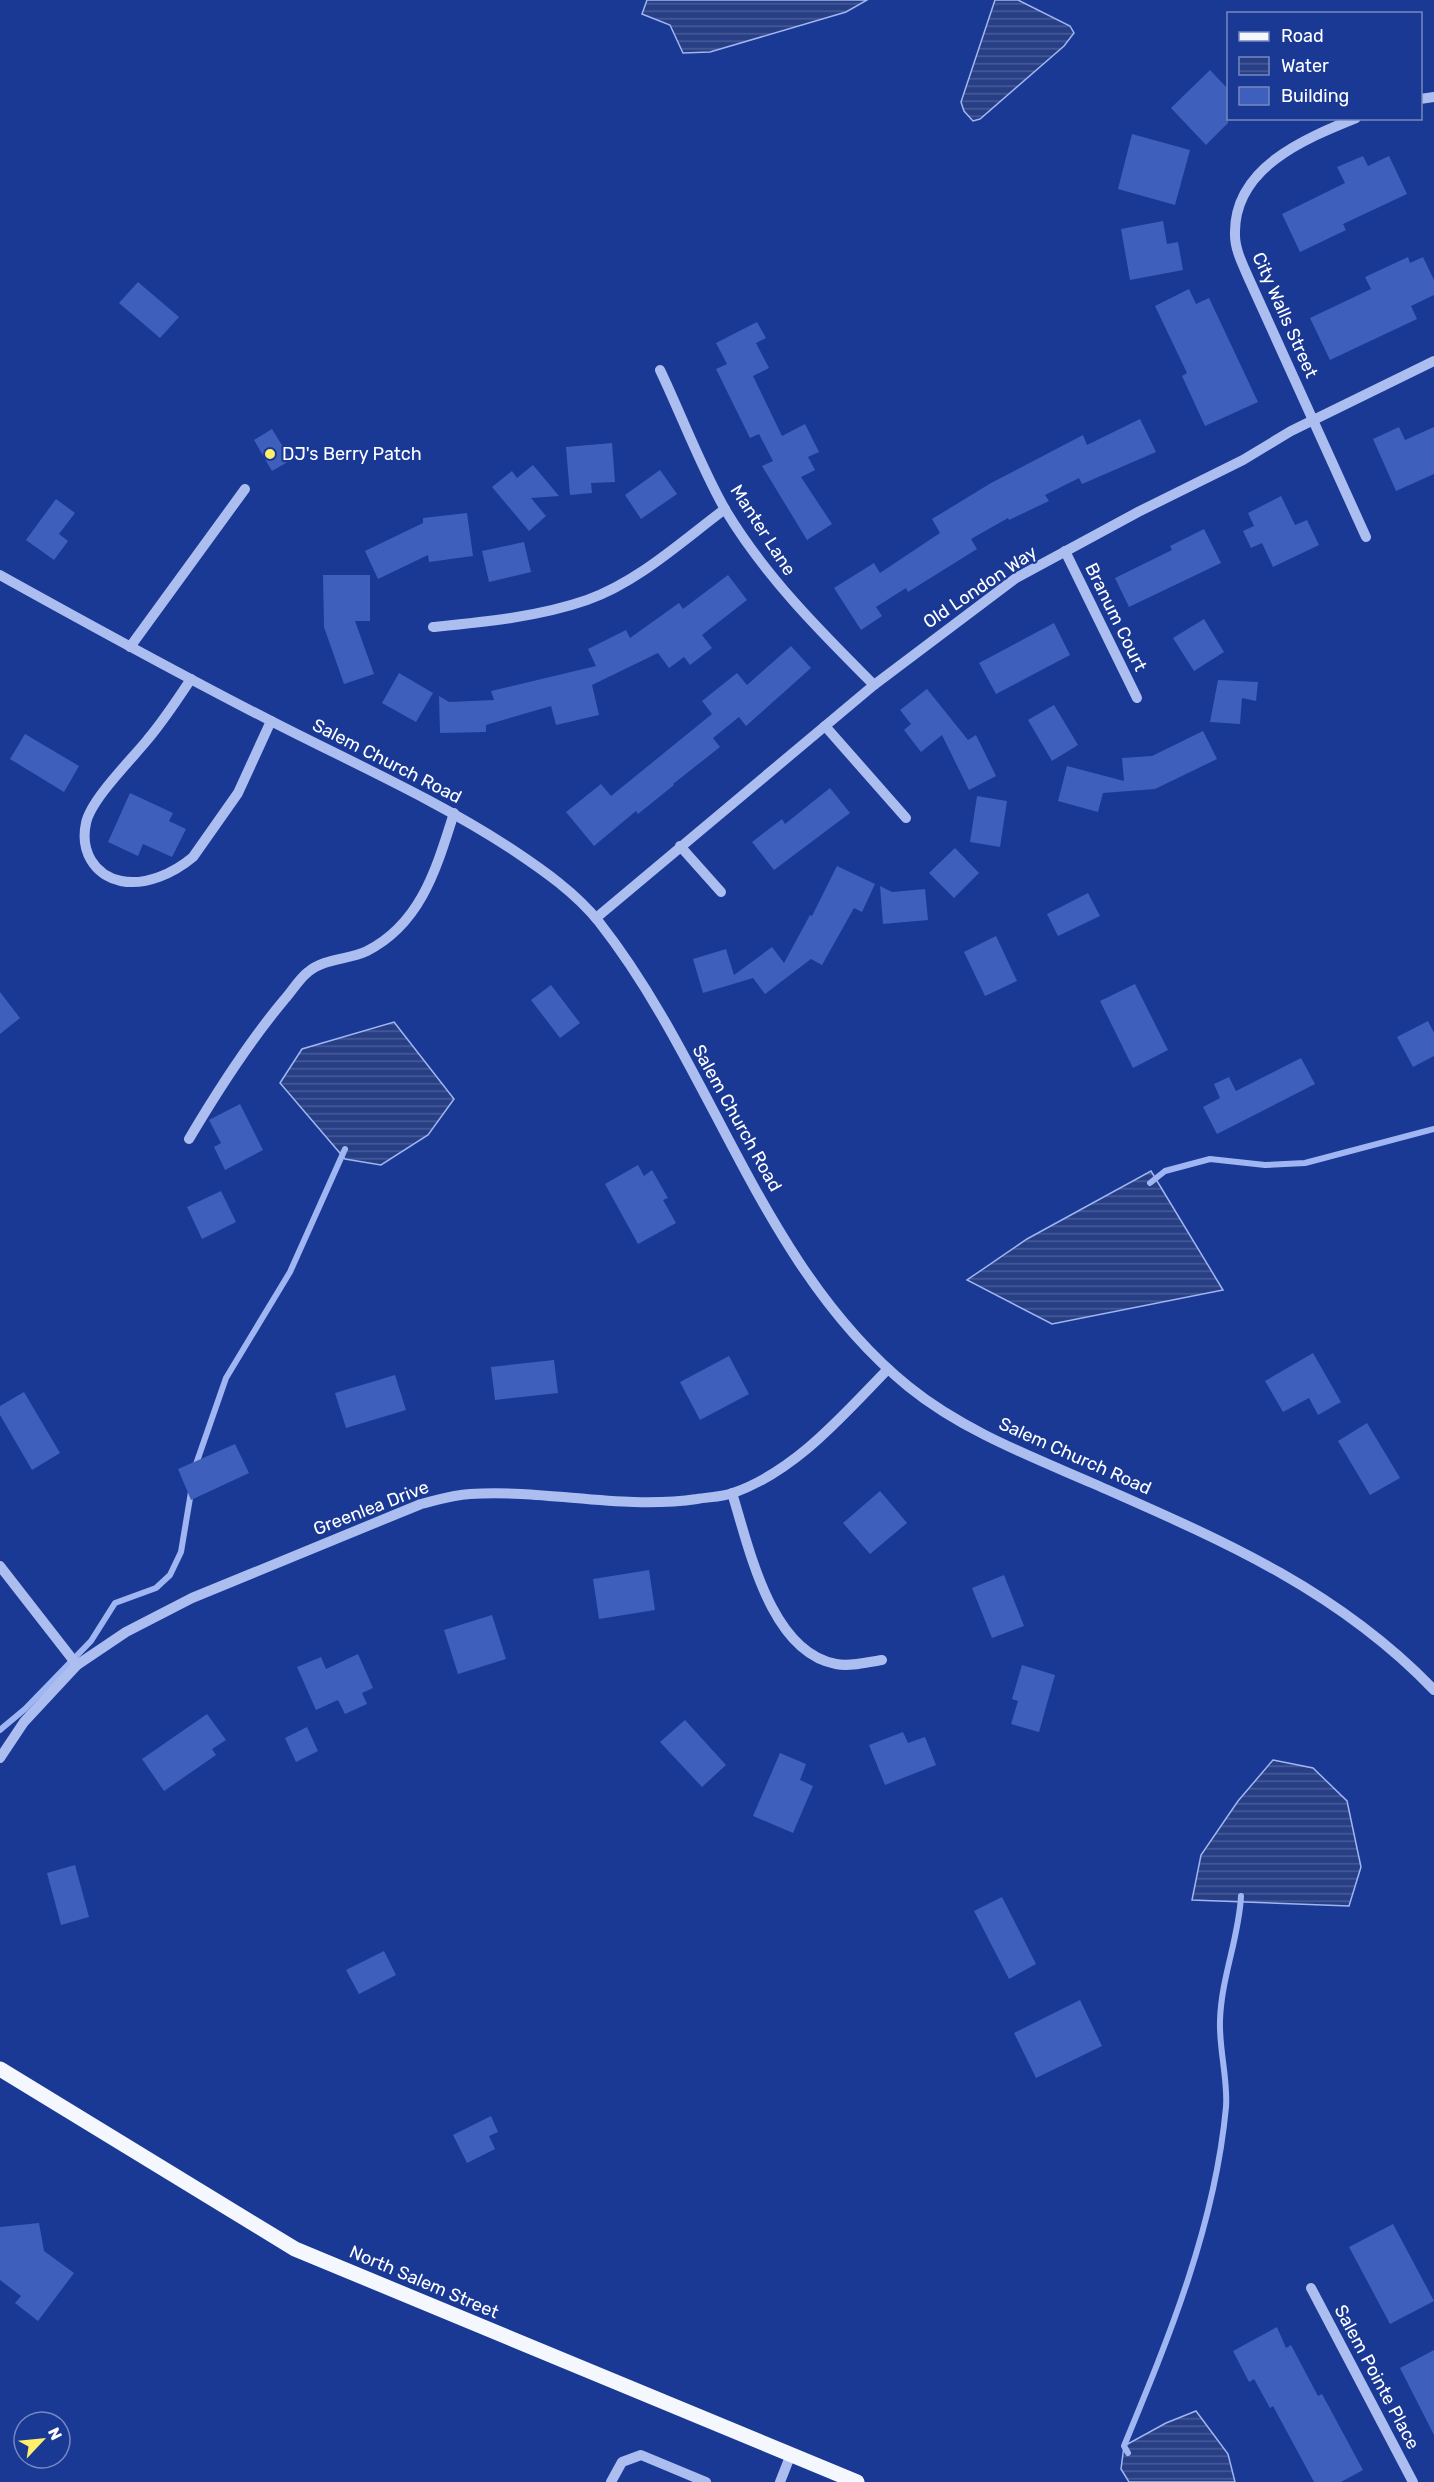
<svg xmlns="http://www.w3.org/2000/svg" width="1434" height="2482" font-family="Rubik,sans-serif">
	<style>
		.water { fill: url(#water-rules); stroke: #9fb6f2; stroke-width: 1.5 }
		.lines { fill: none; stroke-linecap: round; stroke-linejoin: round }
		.stream { stroke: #9fb6f2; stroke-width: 6 }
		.building { fill: #3e5fbb }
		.minor { stroke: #acbef0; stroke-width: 10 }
		.major { stroke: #f5f7ff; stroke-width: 15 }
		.poi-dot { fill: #ffef6b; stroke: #1a3995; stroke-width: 2 }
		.labels { text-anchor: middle; stroke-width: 4.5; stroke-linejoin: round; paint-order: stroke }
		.street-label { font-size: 18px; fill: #fff; stroke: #1a3995 }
		.poi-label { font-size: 18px; fill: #fff; stroke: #1a3995; text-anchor: start }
	</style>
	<defs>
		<pattern id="water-rules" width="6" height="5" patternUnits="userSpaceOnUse" patternTransform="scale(1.5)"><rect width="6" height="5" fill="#283f85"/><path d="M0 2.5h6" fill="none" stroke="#485c97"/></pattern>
	</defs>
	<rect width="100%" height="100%" fill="#1a3995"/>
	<g class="water">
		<polygon points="647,0 867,0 846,12 710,52 683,53 670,25 642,14"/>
		<polygon points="995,0 1018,0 1070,26 1074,33 1064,46 980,119 973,121 964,111 961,102"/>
		<polygon points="394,1022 454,1099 428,1135 381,1165 345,1159 280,1083 302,1049"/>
		<polygon points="1151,1171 1223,1290 1052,1324 967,1280 1027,1239"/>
		<polygon points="1273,1760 1313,1768 1347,1801 1361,1867 1349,1906 1192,1900 1201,1855 1238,1801"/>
		<polygon points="1196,2411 1228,2454 1235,2482 1129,2482 1121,2469 1124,2446 1166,2423"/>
	</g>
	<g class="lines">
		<g class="stream">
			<polyline points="1150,1183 1165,1171 1210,1159 1265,1165 1305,1163 1434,1129"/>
			<polyline points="195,1467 226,1378 290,1272 345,1149"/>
			<polyline points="0,1730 25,1709 91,1641 115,1603 156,1588 170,1575 181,1552 191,1492"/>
			<path d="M 1128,2453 L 1124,2446 C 1169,2337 1215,2226 1226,2107 C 1228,2079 1219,2050 1220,2021 C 1221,1978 1239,1938 1241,1896"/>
		</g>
	</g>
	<g class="building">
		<polygon points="1210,70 1228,89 1228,123 1206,145 1171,108"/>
		<polygon points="1132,134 1190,150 1175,205 1118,189"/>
		<polygon points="1363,156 1368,166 1389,156 1407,194 1343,224 1346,230 1300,252 1282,214 1345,183 1337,167"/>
		<polygon points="1163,221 1167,244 1178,242 1183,270 1130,280 1121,229"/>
		<polygon points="1408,257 1410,263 1423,257 1434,280 1434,295 1411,306 1417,319 1330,360 1310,318 1371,289 1365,277"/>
		<polygon points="138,282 179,317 160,338 119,303"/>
		<polygon points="1189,289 1196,304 1209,298 1258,402 1205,426 1182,376 1187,373 1155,306"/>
		<polygon points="757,322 766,338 756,343 769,368 753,376 782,436 805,424 819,452 808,457 815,470 801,477 832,524 807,540 762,466 773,461 759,434 750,438 716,369 727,364 716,343"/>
		<polygon points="1140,419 1156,452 1082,484 1079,478 1045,495 1049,501 1009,520 1008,518 971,539 977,549 908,592 906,588 876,607 882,616 861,630 834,588 874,563 880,573 940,533 932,519 991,483 1083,435 1087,445"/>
		<polygon points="1399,427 1405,440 1434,427 1434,474 1396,491 1373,439"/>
		<polygon points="272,429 291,460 272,471 254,440"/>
		<polygon points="612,443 615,482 591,483 592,493 570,495 566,447"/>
		<polygon points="533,465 559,496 531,498 546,516 529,531 492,487 512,471 517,478"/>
		<polygon points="660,470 677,494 641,519 625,495"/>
		<polygon points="1281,496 1295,525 1307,520 1319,545 1273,567 1262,543 1251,548 1243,531 1254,526 1248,513"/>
		<polygon points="56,499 75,513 59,534 68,541 54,560 26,540"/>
		<polygon points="467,513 473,556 429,562 428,555 378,579 365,551 423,523 423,518"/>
		<polygon points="1204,529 1221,563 1129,607 1115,578 1172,550 1170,546"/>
		<polygon points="524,542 531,572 489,582 482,551"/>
		<polygon points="323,575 370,575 370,621 355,621 374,674 344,684 324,627"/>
		<polygon points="728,575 747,600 702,635 712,648 690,665 684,657 669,668 658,653 592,685 599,715 556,725 551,706 486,725 486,732 440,733 439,696 449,702 494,700 491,691 596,666 588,649 626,630 630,638 679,603 683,609"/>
		<polygon points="1204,619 1224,652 1194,671 1173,638"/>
		<polygon points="1054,623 1070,655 996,694 979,663"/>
		<polygon points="791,646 811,668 746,726 739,717 713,738 720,747 673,784 674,785 638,814 636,811 594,846 566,812 601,784 611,796 712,714 702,701 737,673 747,685"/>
		<polygon points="399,673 433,693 416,722 382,703"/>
		<polygon points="1218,680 1258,682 1256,701 1242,698 1240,724 1210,722"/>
		<polygon points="927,689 968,740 976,735 996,776 969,790 942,735 921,752 904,730 911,724 900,710"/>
		<polygon points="1054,705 1078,745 1052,761 1028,720"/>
		<polygon points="1203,731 1217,759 1155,789 1103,793 1098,812 1058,801 1067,766 1124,781 1122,758 1152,756"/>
		<polygon points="25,734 79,766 64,792 10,759"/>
		<polygon points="830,788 850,813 774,870 752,842 782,819 785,824"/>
		<polygon points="130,793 173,813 169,821 186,829 172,857 143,844 138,856 108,842"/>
		<polygon points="977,796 1007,801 1000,847 970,842"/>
		<polygon points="955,848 979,873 954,898 929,873"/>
		<polygon points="837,866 875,884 862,912 854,908 822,965 811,959 765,994 753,978 703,993 693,959 726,949 734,975 772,947 784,963 810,915 812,916"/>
		<polygon points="880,886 892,892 925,889 928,920 883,924"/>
		<polygon points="1088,893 1100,916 1058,936 1047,914"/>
		<polygon points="996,936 1017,981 985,996 964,952"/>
		<polygon points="1135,984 1168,1050 1133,1068 1100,1001"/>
		<polygon points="551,985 580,1023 560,1038 531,1000"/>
		<polygon points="0,992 20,1018 0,1034"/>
		<polygon points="1428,1021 1434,1033 1434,1056 1413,1067 1397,1037"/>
		<polygon points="1301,1058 1315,1084 1217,1134 1203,1107 1220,1098 1214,1084 1229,1077 1236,1091"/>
		<polygon points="240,1104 263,1150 225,1170 214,1147 221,1143 209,1120"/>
		<polygon points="638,1165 644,1176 652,1170 668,1198 663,1200 676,1223 638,1244 605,1184"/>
		<polygon points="221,1191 236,1222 202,1239 187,1207"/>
		<polygon points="1313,1353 1341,1402 1318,1415 1309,1398 1283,1412 1265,1381"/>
		<polygon points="729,1356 749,1394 700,1420 680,1382"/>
		<polygon points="554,1360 558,1393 495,1400 491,1367"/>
		<polygon points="395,1375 406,1410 346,1428 335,1393"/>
		<polygon points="24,1392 60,1453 32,1470 0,1415 0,1406"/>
		<polygon points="1367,1423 1400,1478 1370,1495 1338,1441"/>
		<polygon points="235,1444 249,1473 191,1500 178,1469"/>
		<polygon points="880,1491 907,1523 870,1554 843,1523"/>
		<polygon points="649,1570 655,1610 599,1619 593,1579"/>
		<polygon points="1004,1575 1024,1626 992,1638 972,1588"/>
		<polygon points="492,1615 506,1659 458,1674 444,1630"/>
		<polygon points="358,1654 373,1688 362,1693 367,1704 345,1714 338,1700 316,1710 297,1667 321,1657 326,1669"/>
		<polygon points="1022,1665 1055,1675 1039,1732 1011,1724 1018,1701 1012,1699"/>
		<polygon points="207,1714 226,1740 212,1749 216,1755 164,1791 142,1759"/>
		<polygon points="685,1720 726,1765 702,1787 660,1742"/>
		<polygon points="307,1727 318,1751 296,1762 285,1738"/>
		<polygon points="903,1732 908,1743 925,1737 936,1765 885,1785 869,1745"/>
		<polygon points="780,1753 806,1764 800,1780 813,1786 793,1833 753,1816"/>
		<polygon points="75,1865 89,1917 61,1925 47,1873"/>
		<polygon points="1002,1897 1036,1964 1009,1979 974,1911"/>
		<polygon points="384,1951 396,1975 359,1994 346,1970"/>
		<polygon points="1080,2000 1102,2046 1036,2078 1014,2033"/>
		<polygon points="491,2116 498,2132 489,2136 495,2149 467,2163 453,2135"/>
		<polygon points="39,2223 44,2251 74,2273 38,2321 15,2303 21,2296 0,2280 0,2227"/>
		<polygon points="1393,2224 1434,2301 1390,2324 1349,2247"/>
		<polygon points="1277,2327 1286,2348 1291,2345 1318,2396 1322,2394 1363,2470 1341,2482 1314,2482 1273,2406 1270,2408 1254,2379 1249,2382 1233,2351"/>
		<polygon points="1434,2350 1434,2435 1400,2368"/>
	</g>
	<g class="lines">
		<g class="minor">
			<polyline points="1420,99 1434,97"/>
			<path d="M 1356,118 C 1304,139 1233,168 1235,235 C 1235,250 1243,265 1249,279 L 1366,537"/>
			<path d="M 660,370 C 681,414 702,470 726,511 C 766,577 819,630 874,685"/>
			<polyline points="1065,551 1137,698"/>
			<path d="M 0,575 C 90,625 181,675 273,722 C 353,763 437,800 513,850 C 543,870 576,893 599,922 C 714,1068 761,1267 909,1387 C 962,1430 1030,1456 1092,1483 C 1219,1539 1336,1588 1434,1690"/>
			<path d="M 433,627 C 484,622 538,617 587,600 C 638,582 682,541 725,509"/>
			<polyline points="130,647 245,489"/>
			<path d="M 191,679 C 177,700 164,720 148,739 C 133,758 91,799 86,823 C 80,851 94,875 121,881 C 146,886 174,873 193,857 L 238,793 L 271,721"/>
			<polyline points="825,726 906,818"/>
			<polyline points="680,846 721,892"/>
			<polyline points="596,918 874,685 1016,578 1138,512 1243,460 1291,431 1434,361"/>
			<path d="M 189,1139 C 218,1090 248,1043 284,1000 C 292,991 299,979 308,972 C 325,958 348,960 367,951 C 422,923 437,866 454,813"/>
			<path d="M 732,1493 C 749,1547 770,1652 836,1664 C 850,1667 868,1662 882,1660"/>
			<polyline points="0,1566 77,1665"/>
			<path d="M 0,1758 L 24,1722 L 77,1665 L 126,1632 L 192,1598 L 421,1504 C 437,1500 453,1495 470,1494 C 546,1489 621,1510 697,1499 C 708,1497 722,1497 733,1493 C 796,1471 843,1415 888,1369"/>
			<polyline points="1311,2288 1413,2482"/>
			<polyline points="611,2482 622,2462 641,2455 706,2482"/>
			<polyline points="780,2482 791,2454"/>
		</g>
		<polyline class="major" points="0,2069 295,2249 857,2482"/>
	</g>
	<circle class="poi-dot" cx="270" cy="454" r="6"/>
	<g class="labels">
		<g class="street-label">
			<text transform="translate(1285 315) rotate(66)" y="6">City Walls Street</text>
			<text transform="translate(763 530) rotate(57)" y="6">Manter Lane</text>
			<text transform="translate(980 587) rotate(-34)" y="6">Old London Way</text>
			<text transform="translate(1116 617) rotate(64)" y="6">Branum Court</text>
			<text transform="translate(387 761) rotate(27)" y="6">Salem Church Road</text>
			<text transform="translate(737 1118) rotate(61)" y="6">Salem Church Road</text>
			<text transform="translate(1075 1456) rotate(24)" y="6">Salem Church Road</text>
			<text transform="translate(371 1508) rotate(-21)" y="6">Greenlea Drive</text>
			<text transform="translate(424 2282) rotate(23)" y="6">North Salem Street</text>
			<text transform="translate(1377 2377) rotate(62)" y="6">Salem Pointe Place</text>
		</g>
		<g class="poi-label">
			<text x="282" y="460">DJ's Berry Patch</text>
		</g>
	</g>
	<rect x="1227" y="12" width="195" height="108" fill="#1a3995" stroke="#7688bf" stroke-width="1.5"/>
	<rect x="1239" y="32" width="30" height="9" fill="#f5f7ff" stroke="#7688bf" stroke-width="1.5"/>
	<text x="1281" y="42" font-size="18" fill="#ffffff">Road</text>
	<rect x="1239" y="57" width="30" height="18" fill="url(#water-rules)" stroke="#7688bf" stroke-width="1.5"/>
	<text x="1281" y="72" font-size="18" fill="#ffffff">Water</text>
	<rect x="1239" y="87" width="30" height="18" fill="#3e5fbb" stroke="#7688bf" stroke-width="1.5"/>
	<text x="1281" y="102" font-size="18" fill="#ffffff">Building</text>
	<g transform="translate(42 2440) rotate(64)"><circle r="28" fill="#1a3995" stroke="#7688bf" stroke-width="1.5"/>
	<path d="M0-4.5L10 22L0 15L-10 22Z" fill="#ffef6b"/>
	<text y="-9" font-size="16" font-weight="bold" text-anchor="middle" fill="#ffffff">N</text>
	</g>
</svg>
